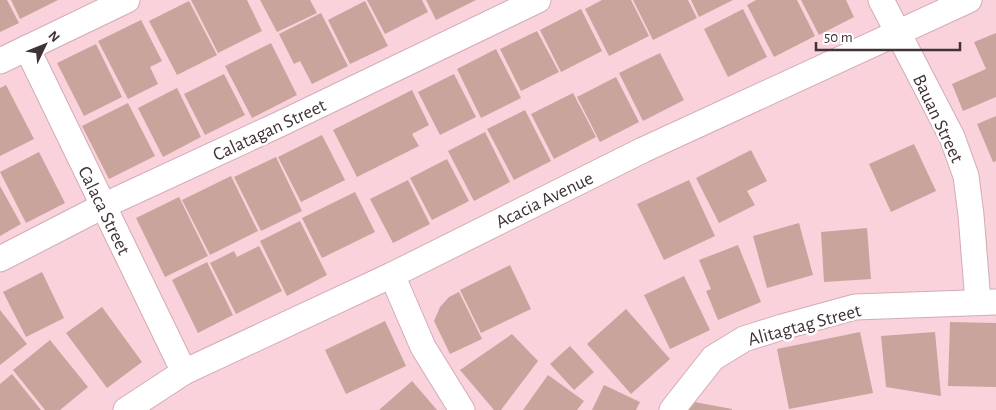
<svg xmlns="http://www.w3.org/2000/svg" width="996" height="410" font-family="'Alegreya Sans',sans-serif">
	<style>
		.building { fill: #c9a49c }
		.lines { fill: none; stroke-linecap: round; stroke-linejoin: round }
		.minor-casing { stroke: #d2acb5; stroke-width: 27 }
		.minor { stroke: #fff; stroke-width: 25 }
		.labels { text-anchor: middle; stroke-width: 5; stroke-linejoin: round; paint-order: stroke }
		.street-label { font-size: 19px; fill: #413236; stroke: #fff }
	</style>
	<rect width="100%" height="100%" fill="#fad2dc"/>
	<g class="building">
		<polygon points="0,0 7,0 19,23 0,32"/>
		<polygon points="11,0 58,0 20,19"/>
		<polygon points="191,0 247,0 262,31 218,53"/>
		<polygon points="260,0 310,0 317,13 277,32"/>
		<polygon points="367,0 422,0 428,12 385,34"/>
		<polygon points="426,0 476,0 436,20"/>
		<polygon points="602,0 631,0 649,36 609,56 585,9"/>
		<polygon points="633,0 688,0 697,18 653,40"/>
		<polygon points="691,0 733,0 699,17"/>
		<polygon points="756,0 797,0 815,36 774,57 747,5"/>
		<polygon points="801,0 846,0 854,17 819,35"/>
		<polygon points="189,1 217,55 177,75 149,21"/>
		<polygon points="365,1 388,46 350,64 328,20"/>
		<polygon points="581,9 602,51 561,72 540,30"/>
		<polygon points="743,9 767,57 728,77 704,29"/>
		<polygon points="321,13 348,66 312,84 300,61 294,64 279,34"/>
		<polygon points="141,20 162,61 150,67 158,84 128,99 98,41"/>
		<polygon points="537,31 559,72 521,91 500,49"/>
		<polygon points="996,33 996,97 963,111 952,84 986,69 974,42"/>
		<polygon points="271,43 297,95 252,118 225,66"/>
		<polygon points="96,44 122,97 84,116 57,63"/>
		<polygon points="496,49 521,98 481,118 457,69"/>
		<polygon points="660,53 684,100 643,121 619,73"/>
		<polygon points="224,74 245,115 205,135 184,94"/>
		<polygon points="454,74 476,117 440,135 418,92"/>
		<polygon points="616,77 639,122 600,142 577,97"/>
		<polygon points="6,85 34,139 0,156 0,88"/>
		<polygon points="177,88 201,137 163,157 138,108"/>
		<polygon points="412,90 429,125 412,134 419,146 357,177 333,130"/>
		<polygon points="573,93 596,137 554,159 531,114"/>
		<polygon points="128,103 155,156 109,179 82,126"/>
		<polygon points="525,110 551,161 514,180 487,129"/>
		<polygon points="996,116 996,161 993,162 977,124"/>
		<polygon points="485,132 510,182 474,201 448,151"/>
		<polygon points="322,135 345,180 301,202 278,157"/>
		<polygon points="914,144 936,191 891,212 869,164"/>
		<polygon points="751,150 767,181 747,191 755,205 719,223 696,178"/>
		<polygon points="39,152 65,203 26,223 0,172"/>
		<polygon points="276,157 302,211 261,231 234,177"/>
		<polygon points="447,159 469,201 432,220 410,178"/>
		<polygon points="231,176 258,231 210,255 182,200"/>
		<polygon points="408,180 430,224 393,243 370,199"/>
		<polygon points="689,180 715,236 664,260 637,204"/>
		<polygon points="0,186 21,224 0,236"/>
		<polygon points="355,192 375,232 322,258 302,218"/>
		<polygon points="179,197 208,256 165,277 136,218"/>
		<polygon points="300,221 327,275 287,296 260,241"/>
		<polygon points="799,223 813,275 767,288 753,236"/>
		<polygon points="867,228 871,279 824,282 821,232"/>
		<polygon points="738,245 761,302 718,320 706,291 711,289 699,260"/>
		<polygon points="259,246 282,291 236,314 210,263 234,251 237,257"/>
		<polygon points="207,262 233,315 198,333 172,280"/>
		<polygon points="510,265 531,309 481,333 460,290"/>
		<polygon points="42,272 64,318 26,337 3,292"/>
		<polygon points="684,276 710,330 670,349 644,295"/>
		<polygon points="459,292 482,339 450,354 434,321 440,307 449,297"/>
		<polygon points="102,307 142,362 107,388 66,333"/>
		<polygon points="626,309 670,359 631,394 587,344"/>
		<polygon points="0,310 27,344 0,365"/>
		<polygon points="385,321 406,366 346,394 325,350"/>
		<polygon points="950,322 996,323 996,387 948,386"/>
		<polygon points="860,332 873,393 789,409 777,349"/>
		<polygon points="935,332 941,396 886,387 881,336"/>
		<polygon points="512,334 538,361 501,410 494,410 460,370"/>
		<polygon points="50,340 88,387 60,410 45,410 13,370"/>
		<polygon points="570,346 594,372 574,390 550,364"/>
		<polygon points="12,374 41,410 0,410 0,384"/>
		<polygon points="548,375 584,401 577,410 523,410"/>
		<polygon points="412,381 437,410 379,410"/>
		<polygon points="604,385 640,402 636,410 592,410"/>
		<polygon points="689,401 732,409 732,410 688,410"/>
	</g>
	<g class="lines">
		<g class="minor-casing">
			<g id="minor">
				<polyline points="881,0 952,137 966,176 971,215 978,302"/>
				<polyline points="27,48 184,372"/>
				<polyline points="0,61 127,0"/>
				<polyline points="0,259 103,206 280,124 538,0"/>
				<polyline points="392,275 423,347 462,410"/>
				<polyline points="126,410 184,372 392,275 643,150 969,0"/>
				<polyline points="672,410 713,358 744,339 782,327 855,307 996,302"/>
			</g>
		</g>
		<use href="#minor" class="minor"/>
	</g>
	<g class="labels">
		<g class="street-label">
			<text transform="translate(939 118) rotate(65)" y="7">Bauan Street</text>
			<text transform="translate(269 129) rotate(-25)" y="7">Calatagan Street</text>
			<text transform="translate(544 199) rotate(-26)" y="7">Acacia Avenue</text>
			<text transform="translate(105 210) rotate(64)" y="7">Calaca Street</text>
			<text transform="translate(804 324) rotate(-15)" y="7">Alitagtag Street</text>
		</g>
	</g>
	<g transform="translate(45 45) rotate(47)" stroke="#ffffff" stroke-width="4" paint-order="stroke">
	<path d="M0-4L9 19L0 12L-9 19Z" fill="#413236"/>
	<text y="-8" font-size="14" font-weight="bold" text-anchor="middle" fill="#413236">N</text>
	</g>
	<path d="M816 42v8h144v-8" fill="none" stroke="#413236" stroke-width="2.5"/>
	<text x="824" y="42" font-size="15" fill="#413236" stroke="#ffffff" stroke-width="4" paint-order="stroke">50 m</text>
</svg>
